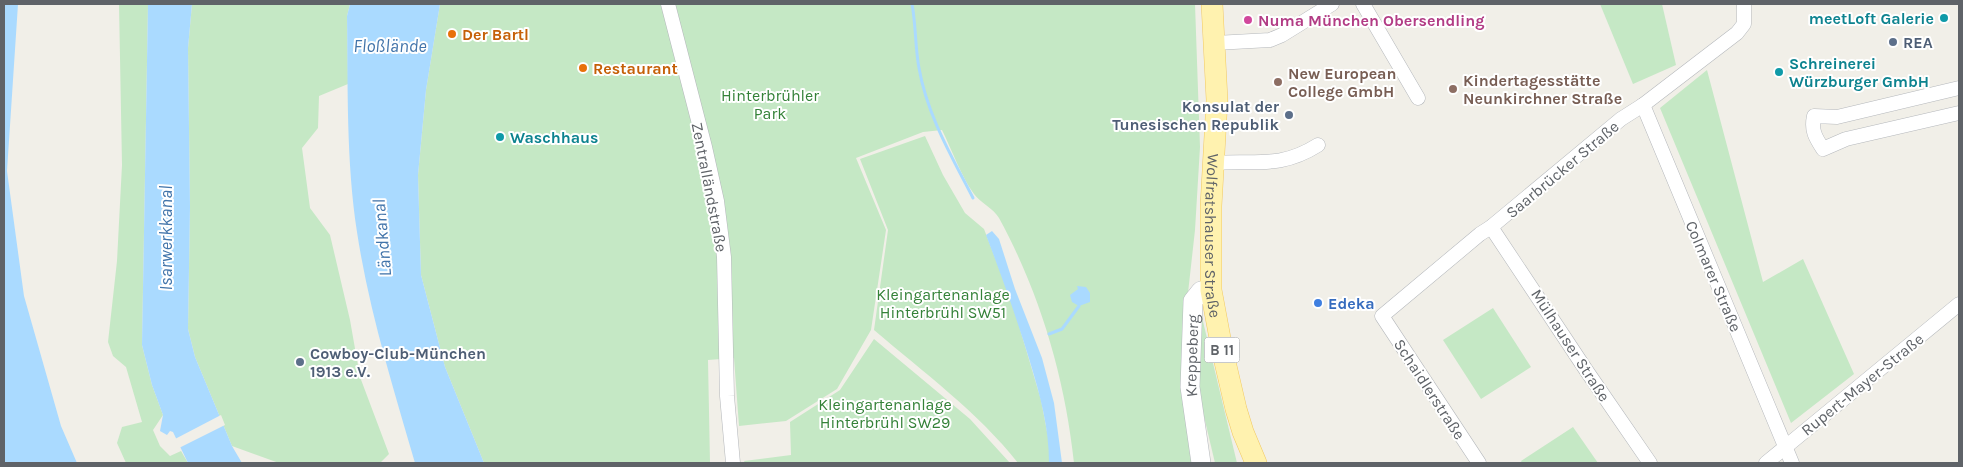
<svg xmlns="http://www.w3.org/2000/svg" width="1963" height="467" font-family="Karla,sans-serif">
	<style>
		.green { fill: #c5e8c5 }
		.water { fill: #aadaff }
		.pier { fill: #f1efe8 }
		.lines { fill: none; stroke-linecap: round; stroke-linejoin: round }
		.stream { stroke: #aadaff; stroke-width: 3 }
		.street-casing { stroke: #b5b8bc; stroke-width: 15 }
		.secondary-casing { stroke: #b6babf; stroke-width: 20 }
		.primary-casing { stroke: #f2c960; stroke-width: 22 }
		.street { stroke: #fff; stroke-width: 14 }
		.secondary { stroke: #fff; stroke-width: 19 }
		.primary { stroke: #fff2af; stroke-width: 21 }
		.culture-dot { fill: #0f9aa8; stroke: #fff; stroke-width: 2 }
		.hotel-dot { fill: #d1479c; stroke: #fff; stroke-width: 2 }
		.food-dot { fill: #e8710a; stroke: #fff; stroke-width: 2 }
		.service-dot { fill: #5c6f8a; stroke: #fff; stroke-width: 2 }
		.education-dot { fill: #8d6e63; stroke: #fff; stroke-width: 2 }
		.shop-dot { fill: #3f7fe0; stroke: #fff; stroke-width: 2 }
		.labels { text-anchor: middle; stroke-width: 4; stroke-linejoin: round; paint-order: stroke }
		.shield { fill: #fff; stroke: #8f9295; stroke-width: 1 }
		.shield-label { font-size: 15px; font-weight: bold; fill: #5f6368 }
		.culture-label { font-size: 16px; font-weight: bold; fill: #0d838f; stroke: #fff; text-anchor: start }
		.hotel-label { font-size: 16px; font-weight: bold; fill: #b23c85; stroke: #fff; text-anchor: start }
		.food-label { font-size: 16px; font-weight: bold; fill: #c56008; stroke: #fff; text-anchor: start }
		.service-label { font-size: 16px; font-weight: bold; fill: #4e5e75; stroke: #fff; text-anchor: start }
		.education-label { font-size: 16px; font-weight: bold; fill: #785e54; stroke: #fff; text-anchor: start }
		.park-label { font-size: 16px; fill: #348238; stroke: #fff }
		.street-label { font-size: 16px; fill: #5f6368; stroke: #fff }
		.shop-label { font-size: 16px; font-weight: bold; fill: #366cbe; stroke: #fff; text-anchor: start }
		.water-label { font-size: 18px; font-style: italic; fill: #4174aa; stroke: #fff }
	</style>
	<rect width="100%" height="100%" fill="#f1efe8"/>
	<g class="green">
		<polygon points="119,4 148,4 142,345 152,385 163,415 153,430 160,446 170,456 181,451 188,463 126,463 117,443 122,427 142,422 126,367 113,356 108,342 117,261 122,165"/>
		<polygon points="192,4 350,4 347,16 348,84 319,96 318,128 302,148 310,208 330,235 350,320 360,377 389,454 380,463 279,463 232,446 195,357 188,329 190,207 188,48"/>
		<path d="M 440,4 L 1195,4 L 1200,147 L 1195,230 L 1187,302 L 1197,463 L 1074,463 C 1065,378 1040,293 999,218 C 993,208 981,203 974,194 C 961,176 952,150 942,130 L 923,132 L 856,158 L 886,230 L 871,330 L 837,389 L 786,421 L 739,426 L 734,358 L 708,360 L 710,463 L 484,463 L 445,367 L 421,275 L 418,175 L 426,90 Z"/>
		<polygon points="1600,4 1662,4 1676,65 1633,84"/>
		<polygon points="1707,70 1763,282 1803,259 1854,374 1791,423 1660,108"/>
		<path d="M 925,136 L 943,175 L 965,213 L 984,229 L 1012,302 L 1041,400 L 1049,442 L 1049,463 L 1018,463 C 978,412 923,372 874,330 L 888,230 L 860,159 Z"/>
		<polygon points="1493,308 1531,367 1481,399 1443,340"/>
		<polygon points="1200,309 1237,463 1215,463 1198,391"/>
		<polygon points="874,339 970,419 1010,463 745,463 744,461 791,455 790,422 840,390"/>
		<polygon points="1573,427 1598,463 1522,463 1521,461"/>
	</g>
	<g class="water">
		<polygon points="4,4 18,4 7,171 24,296 61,426 77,463 4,463"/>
		<polygon points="148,4 192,4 188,48 190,207 188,329 195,357 232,446 242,463 188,463 173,432 170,431 167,435 160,431 163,415 152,385 142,345"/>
		<path d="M 350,4 L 440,4 L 426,90 L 418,175 L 421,275 L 445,367 L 484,463 L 415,463 C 393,387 369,311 357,232 C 346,161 348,87 347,16 Z"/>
		<path d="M 992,231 L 999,239 L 1015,289 L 1042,358 L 1054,403 L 1062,463 L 1049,463 C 1049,428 1040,395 1030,362 C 1017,319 1002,277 986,235 Z"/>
		<polygon points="1077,286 1086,287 1090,293 1090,302 1079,306 1072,302 1070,295 1078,289"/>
	</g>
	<polygon class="pier" points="221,415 225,425 179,448 175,439"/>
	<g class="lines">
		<g class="stream">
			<path d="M 912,4 C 916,25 915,47 919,68 C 927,115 952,157 973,198"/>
			<polyline points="1049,334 1062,329 1079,306"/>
		</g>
		<g class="street-casing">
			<g id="street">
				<polyline points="668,4 705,147 717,201 724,257 727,396 733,463"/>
				<polyline points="1363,4 1418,98"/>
				<polyline points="1215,43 1270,40 1282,35 1332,4"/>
				<path d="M 1959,88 L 1837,117 L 1814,116 C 1811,130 1815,137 1823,149 L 1846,139 L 1959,113"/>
				<polyline points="1643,105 1792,463"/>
				<path d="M 1214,163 C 1255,160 1280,169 1318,145"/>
				<polyline points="1491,227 1586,370 1650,463"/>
				<polyline points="1479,463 1382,316 1480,234 1491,227 1621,119 1643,105 1737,33 1744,24 1744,4"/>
				<polyline points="1766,463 1959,304"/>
			</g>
		</g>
		<g class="secondary-casing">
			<g id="secondary">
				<path id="s1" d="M 1201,463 L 1190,387 L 1193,301 L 1201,291 L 1211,290"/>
			</g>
		</g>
		<g class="primary-casing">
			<g id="primary">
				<path id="s2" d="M 1212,4 L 1217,100 L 1211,206 L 1211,290 L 1222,349 L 1236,409 L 1243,432 L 1256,463"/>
			</g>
		</g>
		<use href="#street" class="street"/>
		<use href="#secondary" class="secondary"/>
		<use href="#primary" class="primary"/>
	</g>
	<g class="culture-dot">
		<circle cx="1944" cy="18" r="5"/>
		<circle cx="1779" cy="72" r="5"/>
		<circle cx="500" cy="137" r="5"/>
	</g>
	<circle class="hotel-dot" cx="1248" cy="20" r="5"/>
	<g class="food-dot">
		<circle cx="452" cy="34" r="5"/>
		<circle cx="583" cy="68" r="5"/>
	</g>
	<g class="service-dot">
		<circle cx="1893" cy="42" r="5"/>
		<circle cx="1289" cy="115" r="5"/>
		<circle cx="300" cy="362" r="5"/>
	</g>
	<g class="education-dot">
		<circle cx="1278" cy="82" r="5"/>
		<circle cx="1453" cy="89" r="5"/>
	</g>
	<circle class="shop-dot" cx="1318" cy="303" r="5"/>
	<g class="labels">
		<rect class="shield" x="1204.5" y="337.5" width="35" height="25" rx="4"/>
		<g class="shield-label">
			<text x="1222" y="355">B 11</text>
		</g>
		<g class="culture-label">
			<text x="1934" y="24" text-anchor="end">meetLoft Galerie</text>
			<text x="1789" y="69">Schreinerei<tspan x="1789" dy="18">Würzburger GmbH</tspan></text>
			<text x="510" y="143">Waschhaus</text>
		</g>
		<g class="hotel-label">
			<text x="1258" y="26">Numa München Obersendling</text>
		</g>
		<g class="food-label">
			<text x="462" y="40">Der Bartl</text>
			<text x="593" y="74">Restaurant</text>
		</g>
		<g class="service-label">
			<text x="1903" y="48">REA</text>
			<text x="1279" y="112" text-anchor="end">Konsulat der<tspan x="1279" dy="18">Tunesischen Republik</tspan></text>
			<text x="310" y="359">Cowboy-Club-München<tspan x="310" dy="18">1913 e.V.</tspan></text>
		</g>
		<g class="education-label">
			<text x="1288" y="79">New European<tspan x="1288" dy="18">College GmbH</tspan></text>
			<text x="1463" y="86">Kindertagesstätte<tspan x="1463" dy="18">Neunkirchner Straße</tspan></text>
		</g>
		<g class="park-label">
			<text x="770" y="101">Hinterbrühler<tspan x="770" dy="18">Park</tspan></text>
			<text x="943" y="300">Kleingartenanlage<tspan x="943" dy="18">Hinterbrühl SW51</tspan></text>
			<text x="885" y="410">Kleingartenanlage<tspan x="885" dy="18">Hinterbrühl SW29</tspan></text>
		</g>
		<g class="street-label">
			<text transform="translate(1562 169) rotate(-40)" y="6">Saarbrücker Straße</text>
			<text transform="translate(710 187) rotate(79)" y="6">Zentralländstraße</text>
			<text dy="6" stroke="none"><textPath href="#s2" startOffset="232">Wolfratshauser Straße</textPath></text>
			<text transform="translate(1714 276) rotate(67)" y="6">Colmarer Straße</text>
			<text transform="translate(1571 345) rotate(57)" y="6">Mülhauser Straße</text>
			<text dy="6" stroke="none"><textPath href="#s1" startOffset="108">Kreppeberg</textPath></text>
			<text transform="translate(1862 384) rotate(-39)" y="6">Rupert-Mayer-Straße</text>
			<text transform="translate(1430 389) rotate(57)" y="6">Schaidlerstraße</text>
		</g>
		<g class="shop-label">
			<text x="1328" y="309">Edeka</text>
		</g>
		<g class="water-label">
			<text x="390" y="52">Floßlände</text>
			<text transform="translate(166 238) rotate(-90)" y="6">Isarwerkkanal</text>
			<text transform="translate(382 238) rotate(-95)" y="6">Ländkanal</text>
		</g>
	</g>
	<rect width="1963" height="467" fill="none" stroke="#5f6368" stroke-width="10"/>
</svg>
